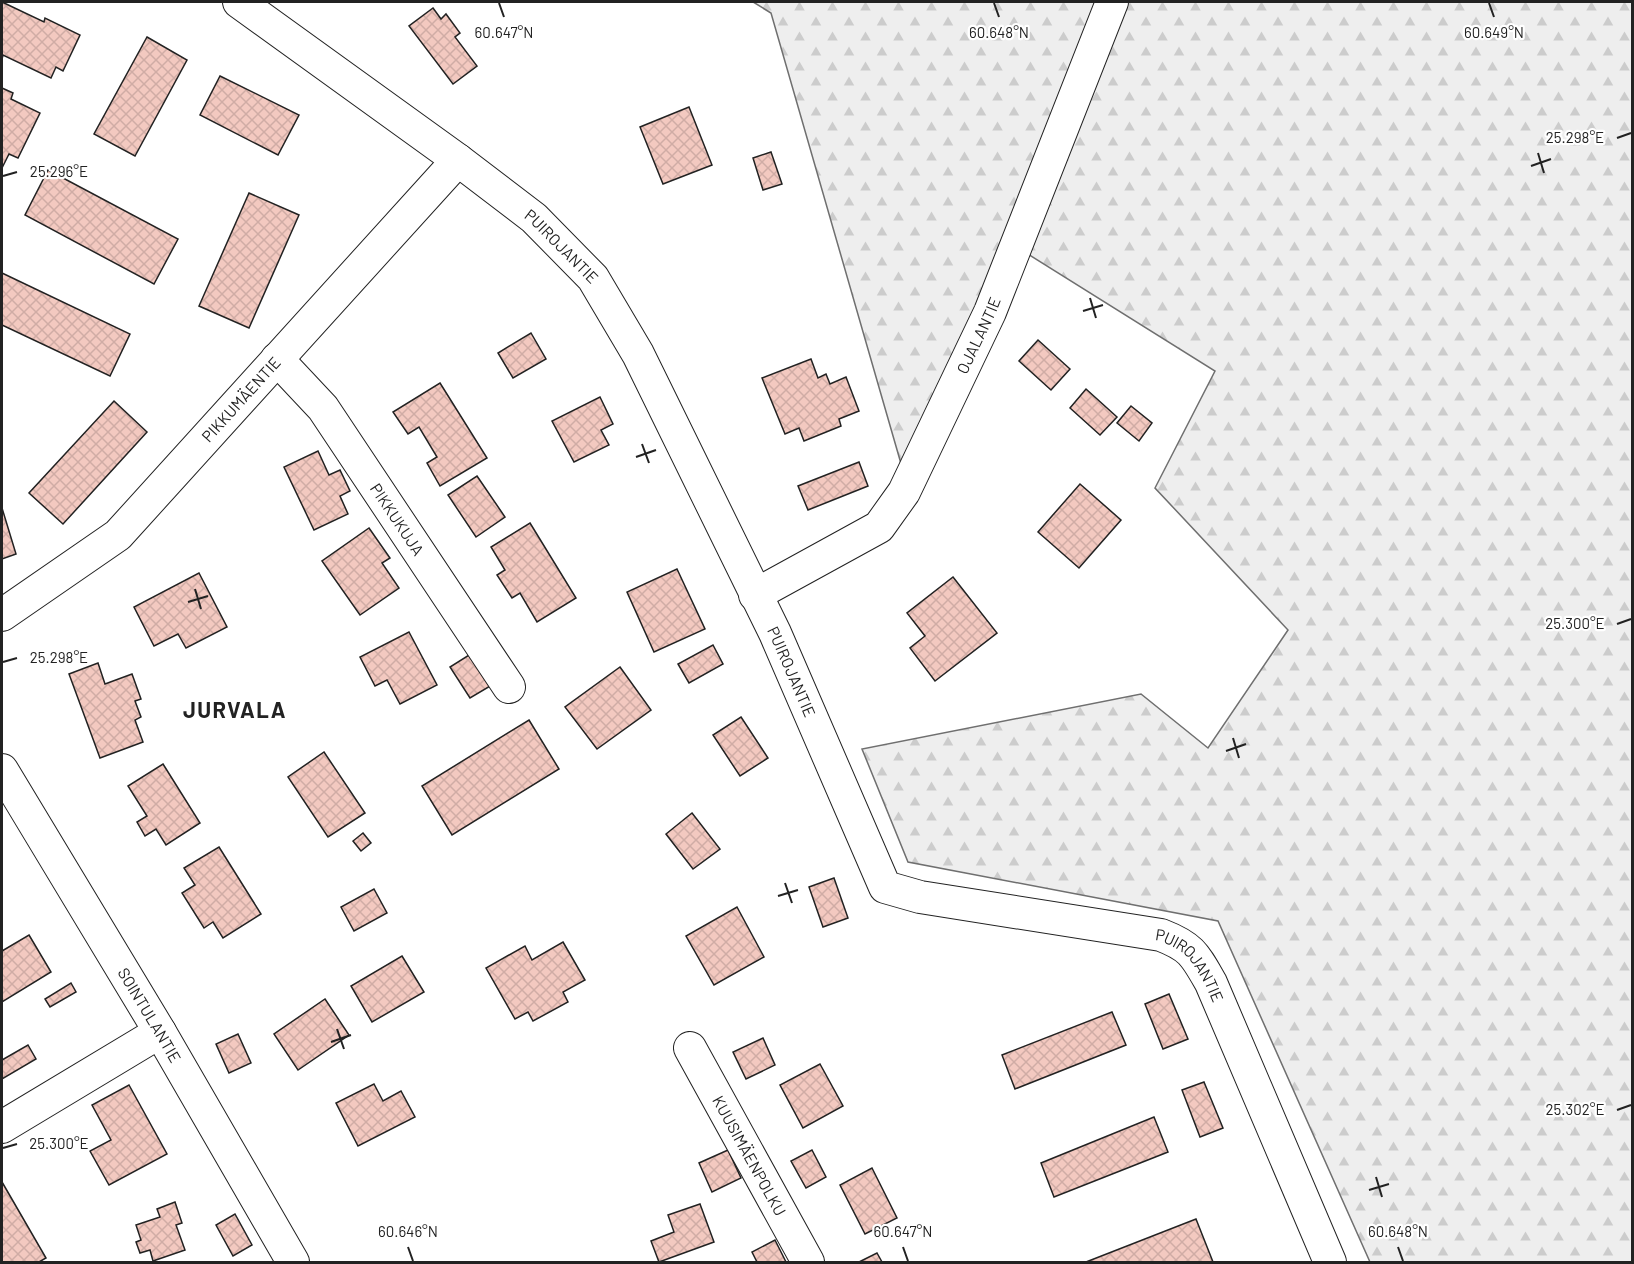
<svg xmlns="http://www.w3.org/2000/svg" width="1634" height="1264" font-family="Barlow,sans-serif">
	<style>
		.forest { fill: url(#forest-firs); stroke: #6f6f6f; stroke-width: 1.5 }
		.building { fill: url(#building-cross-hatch); stroke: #222; stroke-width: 1.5 }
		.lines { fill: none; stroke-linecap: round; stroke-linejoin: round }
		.minor-casing { stroke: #222; stroke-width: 34 }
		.minor { stroke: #fff; stroke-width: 32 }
		.ticks { fill: none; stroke: #222; stroke-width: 2 }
		.labels { text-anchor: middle; stroke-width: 4.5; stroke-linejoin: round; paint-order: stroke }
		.street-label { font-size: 16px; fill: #222; stroke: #fff }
		.district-label { font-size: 22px; font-weight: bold; letter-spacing: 1.5px; fill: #222; stroke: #fff }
		.ticks-label { font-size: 15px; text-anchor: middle; fill: #222; stroke: #fff; stroke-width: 4.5; stroke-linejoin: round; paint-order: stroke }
	</style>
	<defs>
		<pattern id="forest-firs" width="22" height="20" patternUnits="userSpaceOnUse" patternTransform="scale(1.5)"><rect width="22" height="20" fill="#eee"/><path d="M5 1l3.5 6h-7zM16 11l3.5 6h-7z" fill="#ccc"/></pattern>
		<pattern id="building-cross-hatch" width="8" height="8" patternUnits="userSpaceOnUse" patternTransform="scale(1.5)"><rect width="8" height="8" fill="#f3c9c0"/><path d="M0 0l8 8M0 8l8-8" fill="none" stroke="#d0aca5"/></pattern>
	</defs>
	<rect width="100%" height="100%" fill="#fff"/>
	<polygon class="forest" points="753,2 1632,2 1632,1262 1370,1262 1218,921 908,862 862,749 1141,694 1208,748 1288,630 1155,488 1215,371 1007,241 902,467 771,13"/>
	<g class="building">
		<polygon points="2,2 44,22 45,18 80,35 63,71 56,67 51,78 3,55 2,59"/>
		<polygon points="433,8 441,19 446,14 460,33 455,37 477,66 453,84 409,26"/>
		<polygon points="147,37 187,60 135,156 94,134"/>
		<polygon points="220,76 299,115 278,155 200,115"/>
		<polygon points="2,88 13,93 11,99 40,113 18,158 9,154 2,168"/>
		<polygon points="689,107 712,165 663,184 640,127"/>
		<polygon points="771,152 782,184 763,190 753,158"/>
		<polygon points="48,170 178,239 154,284 25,215"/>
		<polygon points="249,193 299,215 249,328 199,306"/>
		<polygon points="2,273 130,334 110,376 2,325"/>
		<polygon points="531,333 546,359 513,378 498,353"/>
		<polygon points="1038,340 1070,369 1051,390 1019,361"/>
		<polygon points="811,359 818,378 826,374 830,384 846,377 859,411 839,419 841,426 804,441 799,428 785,434 762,378"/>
		<polygon points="440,383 487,458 440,486 427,463 437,457 419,427 408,434 393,412"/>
		<polygon points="1086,389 1117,417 1100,435 1070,408"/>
		<polygon points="600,397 613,424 601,430 609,445 574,462 552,421"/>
		<polygon points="114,401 147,432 63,524 29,493"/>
		<polygon points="1131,406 1152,423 1139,441 1117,423"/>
		<polygon points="318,451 329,475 340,470 350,491 340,496 348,514 314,530 284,467"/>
		<polygon points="859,462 868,486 808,510 798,486"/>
		<polygon points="477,476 505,517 476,537 448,495"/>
		<polygon points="1080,484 1121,520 1079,568 1038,532"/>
		<polygon points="2,508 16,554 2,559"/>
		<polygon points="530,523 576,598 537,622 520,593 512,598 497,575 505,570 491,547"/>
		<polygon points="369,528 390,558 382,563 399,588 360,615 322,561"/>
		<polygon points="677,569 705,629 654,652 627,592"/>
		<polygon points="199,573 227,627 186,648 178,634 154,646 134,607"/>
		<polygon points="953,577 997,633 935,681 910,648 925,636 907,613"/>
		<polygon points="409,632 437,685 400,704 387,680 375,686 360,657"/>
		<polygon points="713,645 723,664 689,683 678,664"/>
		<polygon points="477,650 497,682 470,698 450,667"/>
		<polygon points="98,663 105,684 132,674 141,699 135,701 141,717 135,720 143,742 100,758 69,674"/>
		<polygon points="620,667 651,710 597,749 565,707"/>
		<polygon points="741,717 768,758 740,776 713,735"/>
		<polygon points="529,720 559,769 452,835 422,786"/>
		<polygon points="324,752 365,813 328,837 288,777"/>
		<polygon points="163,764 200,823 166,845 156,829 145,836 137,822 147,816 128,786"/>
		<polygon points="692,813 720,849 693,869 666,834"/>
		<polygon points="363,833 371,843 361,851 353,841"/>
		<polygon points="219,847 261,914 223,938 213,922 204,928 182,893 195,885 184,868"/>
		<polygon points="834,878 848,918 823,927 809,887"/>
		<polygon points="374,889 387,913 354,931 341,907"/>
		<polygon points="737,907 764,957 714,985 686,936"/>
		<polygon points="29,935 51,972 2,1002 2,951"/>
		<polygon points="563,942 585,980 563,992 568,1002 533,1021 528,1012 515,1019 486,968 525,946 532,960"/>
		<polygon points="402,956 424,992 372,1022 351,986"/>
		<polygon points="71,983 76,992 50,1007 45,999"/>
		<polygon points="1169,994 1188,1039 1163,1049 1145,1004"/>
		<polygon points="325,999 349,1035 298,1070 274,1034"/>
		<polygon points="1112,1012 1126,1045 1015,1089 1002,1055"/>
		<polygon points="238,1034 251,1063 229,1073 216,1044"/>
		<polygon points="763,1038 775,1065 746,1079 733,1052"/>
		<polygon points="28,1045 36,1059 2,1079 2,1060"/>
		<polygon points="820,1064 843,1106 803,1128 780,1085"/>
		<polygon points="1204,1082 1223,1128 1200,1137 1182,1090"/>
		<polygon points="374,1084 383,1101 401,1091 415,1117 358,1146 336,1103"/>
		<polygon points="129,1085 167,1154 109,1185 90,1151 111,1140 92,1105"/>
		<polygon points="1154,1117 1168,1152 1054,1197 1041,1163"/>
		<polygon points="728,1150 741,1178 712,1192 699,1163"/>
		<polygon points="812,1150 826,1177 806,1188 791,1161"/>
		<polygon points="872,1168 897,1218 865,1234 840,1185"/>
		<polygon points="2,1182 46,1258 39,1262 2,1262"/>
		<polygon points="175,1202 182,1223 176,1225 185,1250 153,1261 150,1250 140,1253 136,1242 141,1240 136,1225 160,1217 157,1209"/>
		<polygon points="700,1204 714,1242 659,1262 651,1241 674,1232 668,1215"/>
		<polygon points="235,1214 252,1245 233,1256 216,1225"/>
		<polygon points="1196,1219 1213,1262 1086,1262"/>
		<polygon points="775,1240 786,1262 757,1262 752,1252"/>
		<polygon points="877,1253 882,1262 859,1262"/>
	</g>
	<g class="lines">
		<g class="minor-casing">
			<g id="minor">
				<path id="s1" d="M 239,2 L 458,160 L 534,218 L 593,278 L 638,354 L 775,633 L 885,887 L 920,897 L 1161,935 C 1192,947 1195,955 1211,983 L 1330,1262"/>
				<path id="s2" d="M 277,359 L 323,408 L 509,687"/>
				<path id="s3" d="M 755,595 L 879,527 L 904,492 L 990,312 L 1112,2"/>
				<path id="s4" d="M 2,615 L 118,535 L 458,160"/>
				<path id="s5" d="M 2,770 L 160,1032 L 293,1262"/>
				<path id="s6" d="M 690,1048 L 808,1262"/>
				<polyline points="2,1127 160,1032"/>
			</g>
		</g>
		<use href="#minor" class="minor"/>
	</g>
	<path class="ticks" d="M 499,3 L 504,17M 994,3 L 999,17M 1489,3 L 1494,17M 1617,138 L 1631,133M 1538,153 L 1544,173M 1531,166 L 1551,159M 3,176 L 17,172M 1090,298 L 1096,318M 1083,311 L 1103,305M 642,444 L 649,463M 636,457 L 656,450M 195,589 L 201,609M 188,602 L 208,596M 1617,624 L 1631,619M 3,662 L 17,658M 1233,738 L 1239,758M 1226,751 L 1246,744M 785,883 L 792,903M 778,896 L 798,890M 337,1029 L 344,1049M 331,1042 L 351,1035M 1617,1110 L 1631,1105M 3,1148 L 17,1144M 1376,1177 L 1382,1197M 1369,1190 L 1389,1184M 408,1247 L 413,1261M 903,1247 L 908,1261M 1398,1247 L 1403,1261"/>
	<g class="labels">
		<g class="street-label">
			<text dy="6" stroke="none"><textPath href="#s1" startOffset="405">PUIROJANTIE</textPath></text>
			<text dy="6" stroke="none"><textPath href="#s3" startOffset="358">OJALANTIE</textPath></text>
			<text dy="6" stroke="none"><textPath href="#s4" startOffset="324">PIKKUMÄENTIE</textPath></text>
			<text dy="6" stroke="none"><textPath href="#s2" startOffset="201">PIKKUKUJA</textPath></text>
			<text dy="6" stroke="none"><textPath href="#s1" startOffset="891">PUIROJANTIE</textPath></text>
			<text dy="6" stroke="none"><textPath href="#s1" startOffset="1449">PUIROJANTIE</textPath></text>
			<text dy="6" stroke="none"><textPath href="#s5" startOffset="286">SOINTULANTIE</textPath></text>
			<text dy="6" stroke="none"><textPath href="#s6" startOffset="123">KUUSIMÄENPOLKU</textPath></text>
		</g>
		<g class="district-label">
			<text x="235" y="718">JURVALA</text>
		</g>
	</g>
	<g class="ticks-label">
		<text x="504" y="38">60.647°N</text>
		<text x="999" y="38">60.648°N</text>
		<text x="1494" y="38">60.649°N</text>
		<text x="1575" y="143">25.298°E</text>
		<text x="59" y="177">25.296°E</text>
		<text x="1575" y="629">25.300°E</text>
		<text x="59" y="663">25.298°E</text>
		<text x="1575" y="1115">25.302°E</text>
		<text x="59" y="1149">25.300°E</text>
		<text x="408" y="1237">60.646°N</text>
		<text x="1398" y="1237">60.648°N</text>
		<text x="903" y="1237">60.647°N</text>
	</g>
	<rect width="1634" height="1264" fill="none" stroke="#222222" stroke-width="6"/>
</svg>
